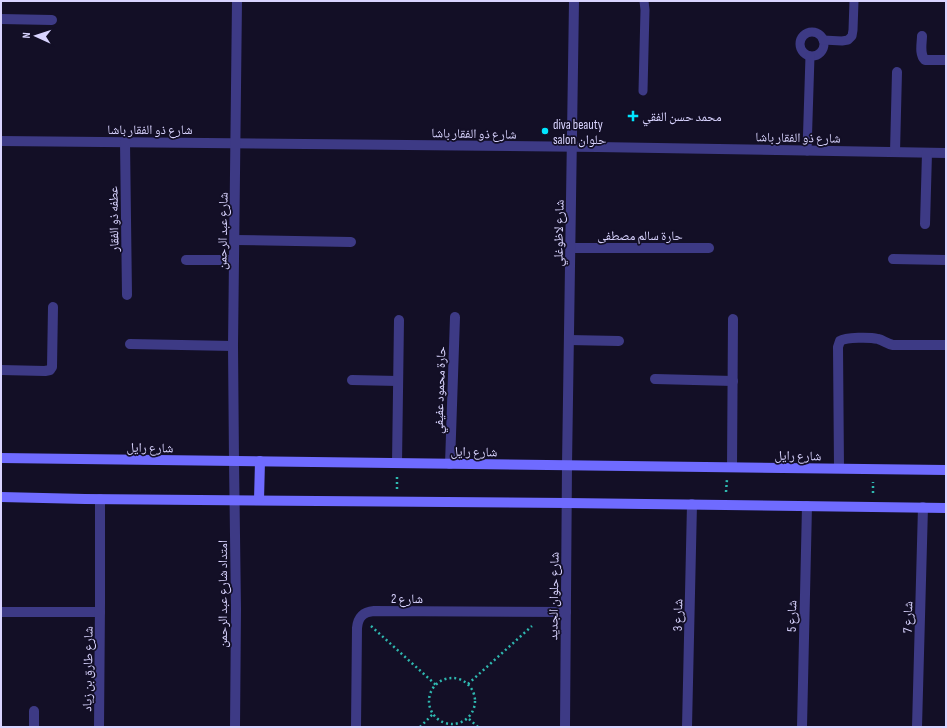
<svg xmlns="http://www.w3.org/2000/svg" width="947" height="728" font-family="'Sofia Sans Condensed','Noto Naskh Arabic',sans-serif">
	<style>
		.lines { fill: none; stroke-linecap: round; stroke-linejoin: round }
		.path { stroke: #2fb8b0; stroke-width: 2.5; stroke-dasharray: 2 3; stroke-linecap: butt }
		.lane { stroke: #3d3a85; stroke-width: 9 }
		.street { stroke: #3d3a85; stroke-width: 10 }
		.secondary { stroke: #6f6bff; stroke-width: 10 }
		.poi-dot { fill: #00e5ff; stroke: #130f26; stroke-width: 1.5 }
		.labels { text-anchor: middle; stroke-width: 3.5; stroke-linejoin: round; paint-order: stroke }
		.poi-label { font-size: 13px; fill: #d9d4ff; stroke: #130f26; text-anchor: start }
		.street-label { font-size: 13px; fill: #d9d4ff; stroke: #130f26 }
	</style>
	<rect width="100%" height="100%" fill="#130f26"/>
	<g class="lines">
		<g class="path">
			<polyline points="397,489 397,476"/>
			<polyline points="726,492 727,479"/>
			<polyline points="873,493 873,482"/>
			<polyline points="371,626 436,685"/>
			<circle cx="452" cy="701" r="23"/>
			<polyline points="468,684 532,626"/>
			<polyline points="469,719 478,727"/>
			<polyline points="420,727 433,714"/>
		</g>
		<g class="lane">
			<circle cx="812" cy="44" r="12"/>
			<polyline points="823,40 842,41 848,40 852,36 853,30 854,1"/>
			<polyline points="643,91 645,10 644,1"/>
			<polyline points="807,151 810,56"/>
		</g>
		<g class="street">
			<polyline points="1,19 52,20"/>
			<path d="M 922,36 C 922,43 919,54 925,60 L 946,60"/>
			<polyline points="1,141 597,147 946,153"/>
			<polyline points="125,142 127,295"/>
			<polyline points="895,152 897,72"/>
			<polyline points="925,224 927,153"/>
			<polyline points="235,240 351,242"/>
			<polyline points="571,248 709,248"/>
			<polyline points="893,259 946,260"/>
			<polyline points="186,260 234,260"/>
			<polyline points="569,340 619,341"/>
			<polyline points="130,344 233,346"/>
			<polyline points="1,370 45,371 50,370 52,367 53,307"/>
			<polyline points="655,379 733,381"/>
			<polyline points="352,380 398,381"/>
			<polyline points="397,463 399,320"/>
			<polyline points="450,464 455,317"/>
			<polyline points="732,467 733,319"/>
			<path d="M 839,468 L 838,347 L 840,341 C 846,337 870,337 878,339 C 883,340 887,344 893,345 L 946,345"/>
			<polyline points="1,612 100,612"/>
			<polyline points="34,727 34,711"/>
			<polyline points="99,727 100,604 100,499"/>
			<polyline points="235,727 236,609 234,461 233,346 237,1"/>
			<path d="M 356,727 L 357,628 C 358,617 363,612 374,611 L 566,612"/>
			<polyline points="565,727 567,465 574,1"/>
			<polyline points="687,727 692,504"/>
			<polyline points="802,727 807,506"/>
			<polyline points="917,727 923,507"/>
		</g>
		<g class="secondary">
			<polyline points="1,458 946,470"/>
			<polyline points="1,497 85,499 567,503 946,508"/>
			<polyline points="259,500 260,461"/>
		</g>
	</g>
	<g class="poi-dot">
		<path d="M631 110h4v4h4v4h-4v4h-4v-4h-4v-4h4z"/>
		<circle cx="545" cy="131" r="4"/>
	</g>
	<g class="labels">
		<g class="poi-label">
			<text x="642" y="121">محمد حسن الفقي</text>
			<text x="553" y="129">diva beauty<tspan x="553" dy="15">salon حلوان</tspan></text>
		</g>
		<g class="street-label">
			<text x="150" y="134">شارع ذو الفقار باشا</text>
			<text transform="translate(474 133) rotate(1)" y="5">شارع ذو الفقار باشا</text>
			<text transform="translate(798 137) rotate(1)" y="5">شارع ذو الفقار باشا</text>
			<text transform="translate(113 219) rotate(-91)" y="5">عطفه ذو الفقار</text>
			<text transform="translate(222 231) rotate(-89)" y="5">شارع عبد الرحمن</text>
			<text transform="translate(558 233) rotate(-89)" y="5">شارع لاظوغلي</text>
			<text x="640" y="240">حارة سالم مصطفى</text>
			<text transform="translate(439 390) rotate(-88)" y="5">حارة محمود عفيفي</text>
			<text transform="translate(150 447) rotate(1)" y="5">شارع رايل</text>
			<text transform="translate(474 451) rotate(1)" y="5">شارع رايل</text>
			<text transform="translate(798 455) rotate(1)" y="5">شارع رايل</text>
			<text transform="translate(222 594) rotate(-90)" y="5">امتداد شارع عبد الرحمن</text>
			<text transform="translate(553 596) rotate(-89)" y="5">شارع حلوان الجديد</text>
			<text x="407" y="603">شارع 2</text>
			<text transform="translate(677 615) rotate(-89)" y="5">شارع 3</text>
			<text transform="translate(791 616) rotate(-89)" y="5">شارع 5</text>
			<text transform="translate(907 617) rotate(-89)" y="5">شارع 7</text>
			<text transform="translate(87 669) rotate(-89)" y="5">شارع طارق بن زياد</text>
		</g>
	</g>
	<rect width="947" height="728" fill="none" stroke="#d9d4ff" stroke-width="4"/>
	<g transform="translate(36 36) rotate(273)" stroke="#130f26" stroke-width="3" paint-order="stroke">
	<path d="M0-3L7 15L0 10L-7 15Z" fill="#d9d4ff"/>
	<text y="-6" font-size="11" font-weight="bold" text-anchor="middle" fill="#d9d4ff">N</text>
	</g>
</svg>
